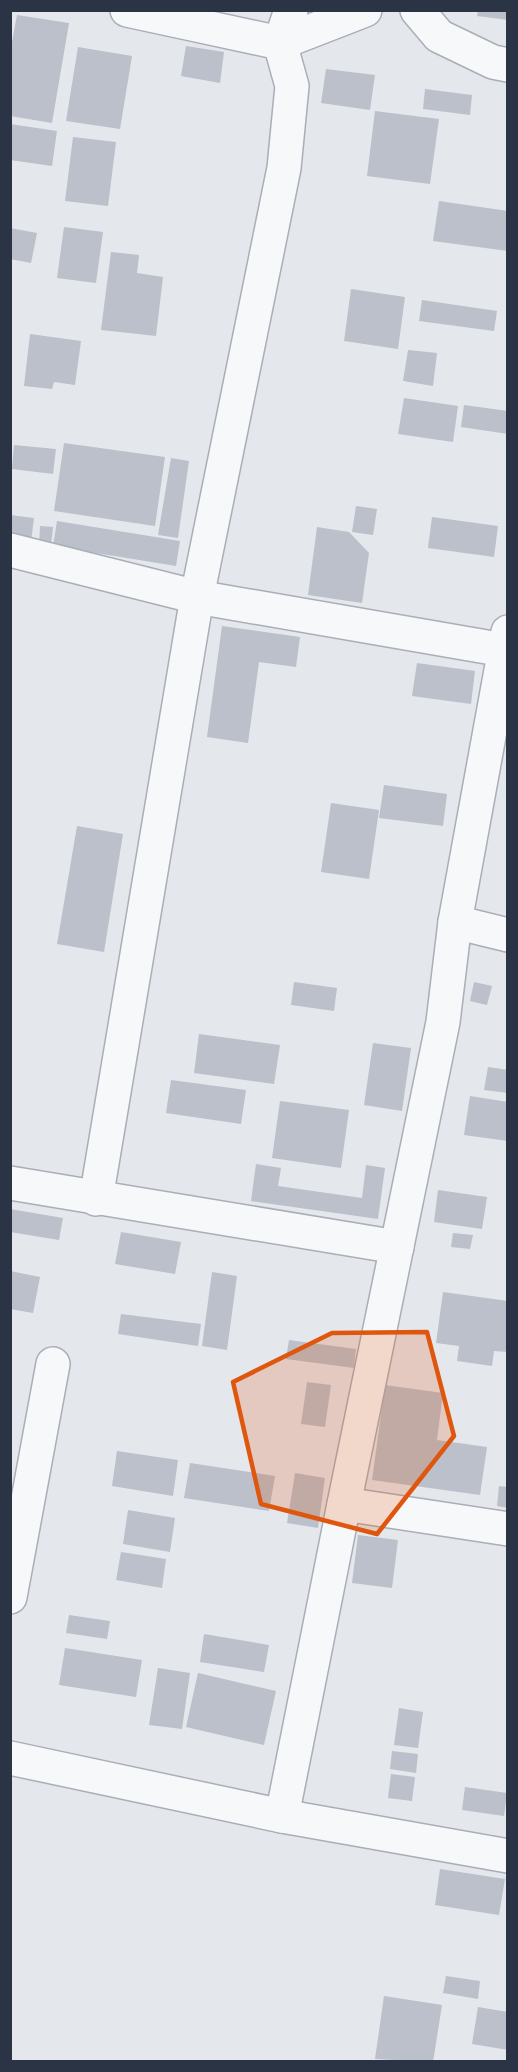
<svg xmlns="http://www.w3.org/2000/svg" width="518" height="2072" font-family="Rubik,sans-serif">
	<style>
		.building { fill: #bbc0ca }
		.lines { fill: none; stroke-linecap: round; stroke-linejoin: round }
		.minor-casing { stroke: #a9aeb7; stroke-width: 36 }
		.tertiary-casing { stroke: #a9aeb7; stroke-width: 36 }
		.minor { stroke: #f7f8fa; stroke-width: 33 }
		.tertiary { stroke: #f7f8fa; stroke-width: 33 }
		.marked { fill: #df570f; fill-opacity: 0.2; stroke: #df570f; stroke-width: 4.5; stroke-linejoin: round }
	</style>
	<rect width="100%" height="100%" fill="#e4e7ec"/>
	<g class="building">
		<polygon points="478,10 508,10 508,20 477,16"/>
		<polygon points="17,15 69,23 52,123 10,116 10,53"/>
		<polygon points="186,46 224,52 220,83 181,76"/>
		<polygon points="78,47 132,56 120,129 66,121"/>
		<polygon points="326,69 375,75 370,110 321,103"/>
		<polygon points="425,89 472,95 470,115 423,109"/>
		<polygon points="375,111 439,119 430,184 367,176"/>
		<polygon points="10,124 57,131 52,166 10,160"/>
		<polygon points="73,137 116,142 108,206 65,201"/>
		<polygon points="439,201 508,211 508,251 433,241"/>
		<polygon points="64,227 103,232 96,283 57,278"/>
		<polygon points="10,228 37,233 31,263 10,259"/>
		<polygon points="111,252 139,255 137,273 163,277 156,336 101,330"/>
		<polygon points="351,289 405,297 398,349 344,341"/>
		<polygon points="422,300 497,311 494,331 419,321"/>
		<polygon points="30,334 81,341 75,385 54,382 52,389 24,386"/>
		<polygon points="408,350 437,353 433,386 403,381"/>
		<polygon points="404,398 458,406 453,442 398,434"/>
		<polygon points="464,405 508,411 508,434 461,427"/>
		<polygon points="64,443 165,457 155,526 54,511"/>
		<polygon points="14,445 56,449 53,474 12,469"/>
		<polygon points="171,458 189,461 178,538 158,535"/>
		<polygon points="356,506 377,509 373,535 352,532"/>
		<polygon points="10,515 34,518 31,542 10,540"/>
		<polygon points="432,517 498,526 494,557 428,548"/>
		<polygon points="57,521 180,541 176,566 53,546"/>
		<polygon points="40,526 53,527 51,546 39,545"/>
		<polygon points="317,527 349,532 369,553 362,603 308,595"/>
		<polygon points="222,626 300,637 296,667 259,662 248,743 207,737"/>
		<polygon points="417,663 475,671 471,704 412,696"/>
		<polygon points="384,785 447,794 443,826 379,818"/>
		<polygon points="331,803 379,810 369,879 321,872"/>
		<polygon points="77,826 123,834 104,952 57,944"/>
		<polygon points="294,982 337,988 334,1011 291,1005"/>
		<polygon points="474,982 492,986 487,1005 470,1001"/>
		<polygon points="199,1034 280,1045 274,1084 194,1073"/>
		<polygon points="373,1043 411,1048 402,1111 364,1105"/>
		<polygon points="488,1067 508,1070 508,1093 484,1090"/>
		<polygon points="171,1080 246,1090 241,1124 166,1113"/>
		<polygon points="470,1096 508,1102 508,1141 464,1135"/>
		<polygon points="280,1101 349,1110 341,1168 272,1158"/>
		<polygon points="256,1164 281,1168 278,1186 362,1198 366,1165 385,1168 378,1219 251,1201"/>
		<polygon points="438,1190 487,1197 482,1229 434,1222"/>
		<polygon points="10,1209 63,1218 59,1240 10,1232"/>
		<polygon points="121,1232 181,1242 175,1274 115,1264"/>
		<polygon points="453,1233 473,1235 470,1249 451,1247"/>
		<polygon points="10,1271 40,1277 33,1313 10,1309"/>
		<polygon points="212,1272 237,1276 227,1350 202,1346"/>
		<polygon points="443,1292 508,1301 508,1352 494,1351 492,1366 457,1361 459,1346 436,1343"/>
		<polygon points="121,1314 201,1324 198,1346 118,1334"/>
		<polygon points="289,1340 356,1349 354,1368 286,1359"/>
		<polygon points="307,1382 331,1385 325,1427 301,1424"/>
		<polygon points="385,1385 443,1393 437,1440 487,1447 480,1495 372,1480"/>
		<polygon points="117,1451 178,1460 173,1496 112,1486"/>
		<polygon points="190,1463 275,1476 269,1511 184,1498"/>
		<polygon points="295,1473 325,1478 318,1528 287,1523"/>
		<polygon points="499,1486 508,1487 508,1508 497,1506"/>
		<polygon points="128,1510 175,1518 170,1552 123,1544"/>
		<polygon points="358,1535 398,1540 392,1588 352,1583"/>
		<polygon points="121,1552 166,1559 162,1588 116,1580"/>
		<polygon points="69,1615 110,1621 107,1639 66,1633"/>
		<polygon points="204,1634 269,1645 264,1672 200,1662"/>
		<polygon points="65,1648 142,1660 136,1697 59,1685"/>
		<polygon points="158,1668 190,1673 182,1729 149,1725"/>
		<polygon points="198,1673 276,1691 264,1745 186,1727"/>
		<polygon points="399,1708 423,1712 418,1748 394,1745"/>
		<polygon points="392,1751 418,1754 416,1773 390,1769"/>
		<polygon points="391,1774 415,1777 412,1801 388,1798"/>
		<polygon points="465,1787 507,1793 504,1816 462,1810"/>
		<polygon points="440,1869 505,1879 499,1915 435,1905"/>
		<polygon points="446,1976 480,1981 478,1999 443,1993"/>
		<polygon points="384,1996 442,2005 433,2062 375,2059"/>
		<polygon points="478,2007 508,2012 508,2050 472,2044"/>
	</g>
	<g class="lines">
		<g class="minor-casing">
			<g id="minor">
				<polyline points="291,10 280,43 365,10"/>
				<polyline points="417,10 439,36 493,62 508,65"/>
				<polyline points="10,550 197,597 504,650"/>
				<polyline points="455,922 508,935"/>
				<polyline points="10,1183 397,1247"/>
				<polyline points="96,1199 197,597 284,168 292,86 280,43 127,10"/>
				<polyline points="344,1504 443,1022 455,922 508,632"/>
				<polyline points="10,1597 53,1364"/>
				<polyline points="282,1816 508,1856"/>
			</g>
		</g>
		<g class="tertiary-casing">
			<polyline id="tertiary" points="10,1758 282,1816 344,1504 508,1529"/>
		</g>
		<use href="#minor" class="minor"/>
		<use href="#tertiary" class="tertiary"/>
	</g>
	<path class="marked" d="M 427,1332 L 454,1436 L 377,1534 L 261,1504 L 233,1382 L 332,1333 Z"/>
	<rect width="518" height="2072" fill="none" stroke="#2b3445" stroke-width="24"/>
</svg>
